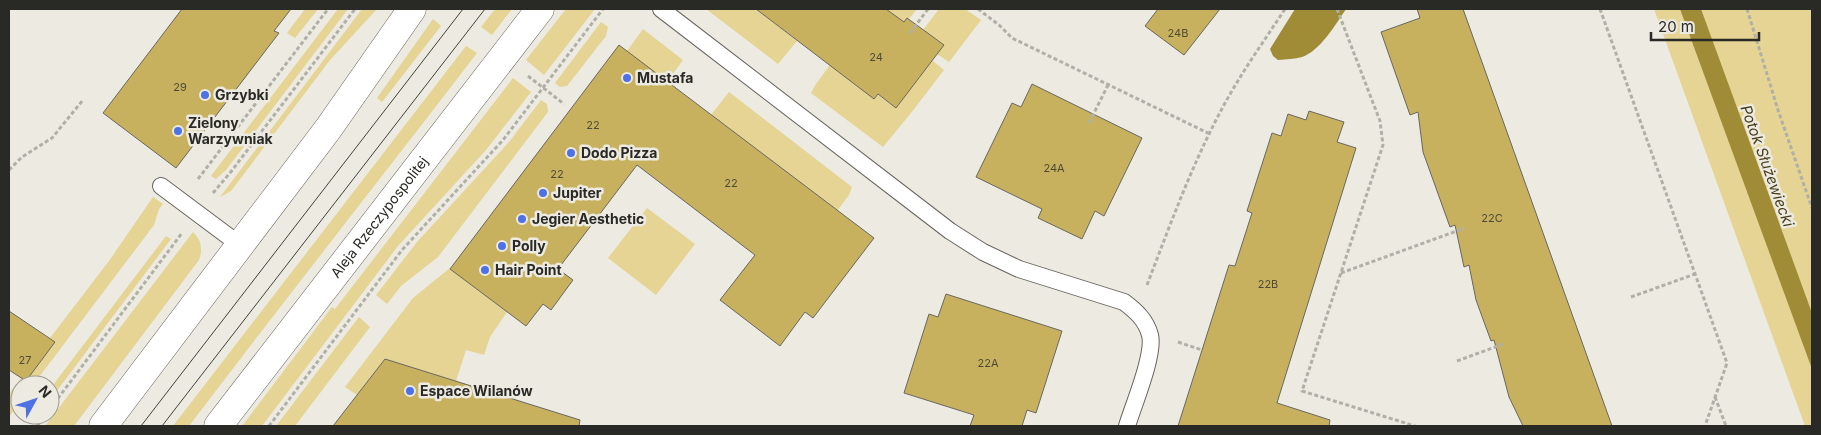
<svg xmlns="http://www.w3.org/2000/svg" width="1821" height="435" font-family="Inter,sans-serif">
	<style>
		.green { fill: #e5d493 }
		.water { fill: #a08b37 }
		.building { fill: #c7b15f; stroke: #696760 }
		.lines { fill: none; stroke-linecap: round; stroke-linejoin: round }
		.service-casing { stroke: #67655e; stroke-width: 18 }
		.tertiary-casing { stroke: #67655e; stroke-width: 29 }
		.path { stroke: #b1b0a8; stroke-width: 3; stroke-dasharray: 4 2.5; stroke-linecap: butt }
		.service { stroke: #fff; stroke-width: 16 }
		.tertiary { stroke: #fff; stroke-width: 28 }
		.tram { stroke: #41413c; stroke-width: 1 }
		.poi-dot { fill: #4e72e6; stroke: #eceae1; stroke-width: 2 }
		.labels { text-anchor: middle; stroke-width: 5; stroke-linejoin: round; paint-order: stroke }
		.number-label { font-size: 11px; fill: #504b34 }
		.poi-label { font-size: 14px; font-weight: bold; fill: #292925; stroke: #eceae1; text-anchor: start }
		.street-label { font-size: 14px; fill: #292925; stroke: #eceae1 }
		.water-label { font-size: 15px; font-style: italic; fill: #473e1a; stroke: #eceae1 }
	</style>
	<rect width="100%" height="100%" fill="#eceae1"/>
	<g class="green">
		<polygon points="305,9 318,9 295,38 287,33"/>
		<polygon points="338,9 348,9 226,170 216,179 211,176"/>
		<polygon points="362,9 377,9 330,60 231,191 220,197"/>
		<polygon points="495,9 512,9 492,35 481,27"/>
		<polygon points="566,9 595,9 544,75 526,60"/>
		<polygon points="706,9 756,9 797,41 778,64"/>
		<polygon points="886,9 917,9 909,19 907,18 904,22"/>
		<polygon points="939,9 965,9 981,20 949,62 937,54 923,30"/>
		<polygon points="1654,9 1812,9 1812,426 1805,426"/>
		<polygon points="433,19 441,26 382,102 377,98"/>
		<polygon points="601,22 608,27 606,36 567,86 560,87 555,83"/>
		<polygon points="643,29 683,60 667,82 627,51"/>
		<path d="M 466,46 L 477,53 C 381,178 284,301 189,426 L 173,426 Z"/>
		<polygon points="932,60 944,70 911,113 883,147 811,93 816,84 830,65 874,99 878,95 896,108"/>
		<polygon points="513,78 531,92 486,150 398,246 262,426 242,426 332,307 335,309"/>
		<polygon points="729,92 852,187 849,195 837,211 711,115"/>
		<polygon points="541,100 547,104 548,112 438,257 401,286 387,304 376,295 417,242 509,142"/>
		<polygon points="153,197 163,204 159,209 154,225 33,385 20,385 20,402 9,417 9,394 21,378 26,381 55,342 50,338 109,261"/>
		<polygon points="647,208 695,244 656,295 608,258"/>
		<path d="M 193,232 C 201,240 203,249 199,260 L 74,426 L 45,426 Z"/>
		<polygon points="166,236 171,239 50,400 50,389"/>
		<polygon points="450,268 507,312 490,337 484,355 466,350 456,381 385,359 357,395 345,387 413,298"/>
		<polygon points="359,317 370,327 295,426 276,426"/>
	</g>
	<g class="water">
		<path d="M 1295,9 L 1346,9 C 1336,24 1320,51 1302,57 C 1295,59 1286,59 1278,60 L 1273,56 L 1270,49 Z"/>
		<polygon points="1680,9 1701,9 1812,313 1812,369"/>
	</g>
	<g class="building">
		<polygon points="182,9 291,9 274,31 279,33 176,168 103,113"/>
		<polygon points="756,9 886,9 904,22 907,18 944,45 896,108 878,94 874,99"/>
		<polygon points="1158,9 1220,9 1184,55 1145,26"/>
		<polygon points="1417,9 1463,9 1612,426 1523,426 1509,397 1494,340 1491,341 1476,300 1469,265 1464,267 1455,225 1450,227 1423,152 1418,112 1410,115 1381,32 1420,18"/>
		<polygon points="619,45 874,238 813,318 805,312 780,346 720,300 755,255 637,165 558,269 573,280 551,310 543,304 526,326 450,269"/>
		<polygon points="1032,84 1142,138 1104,216 1095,211 1082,239 1038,218 1042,209 976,177 1012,103 1021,107"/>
		<polygon points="1309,111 1344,122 1337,142 1356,148 1277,403 1330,420 1329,426 1178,426 1229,265 1235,266 1252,213 1247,211 1272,133 1281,136 1288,114 1306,120"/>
		<polygon points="946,294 1062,331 1036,413 1027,410 1022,426 970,426 974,415 904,393 929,314 938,317"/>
		<polygon points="9,311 55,342 26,381 9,370"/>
		<polygon points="385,359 580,420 579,426 333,426"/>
	</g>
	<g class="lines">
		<g class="service-casing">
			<g id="service">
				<path d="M 661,9 L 950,231 L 983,252 L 1019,269 L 1124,302 C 1136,311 1146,320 1150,335 C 1155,354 1133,406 1127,426"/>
				<polyline points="161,186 240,245"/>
			</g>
		</g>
		<g class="tertiary-casing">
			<g id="tertiary">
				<polyline points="103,426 328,129 412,9"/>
				<path id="s1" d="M 218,426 L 540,9"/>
			</g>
		</g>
		<g class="path">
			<polyline points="978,9 999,25 1012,38 1210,134"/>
			<polyline points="1337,9 1380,121 1383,145 1302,391 1415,426"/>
			<polyline points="1600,9 1727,363 1705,426"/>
			<polyline points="1747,9 1778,110 1812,208"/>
			<polyline points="910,33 928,9"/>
			<polyline points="528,76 564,104"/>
			<polyline points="1089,123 1108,85"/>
			<polyline points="9,170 22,157 52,138 83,100"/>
			<polyline points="198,179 328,9"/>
			<polyline points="213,193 230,173 355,9"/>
			<polyline points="1341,273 1465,228"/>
			<path d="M 1147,285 C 1172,220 1195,156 1229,96 C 1246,66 1266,38 1285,9"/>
			<polyline points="1631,297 1695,274"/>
			<polyline points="1178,342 1202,350"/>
			<polyline points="1457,361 1506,343"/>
			<polyline points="1715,397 1726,426"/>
			<polyline points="50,409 182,233"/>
			<polyline points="37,426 45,415"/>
			<polyline points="269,426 402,250 503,140 603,9"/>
		</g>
		<use href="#service" class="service"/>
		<use href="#tertiary" class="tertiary"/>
		<g class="tram">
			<polyline points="141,426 463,9"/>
			<polyline points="162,426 485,9"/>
		</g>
	</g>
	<g class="poi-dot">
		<circle cx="627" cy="78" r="5"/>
		<circle cx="205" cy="95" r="5"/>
		<circle cx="178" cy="131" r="5"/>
		<circle cx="571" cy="153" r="5"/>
		<circle cx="543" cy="193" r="5"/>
		<circle cx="522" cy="219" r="5"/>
		<circle cx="502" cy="246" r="5"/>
		<circle cx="485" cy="270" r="5"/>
		<circle cx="410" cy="391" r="5"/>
	</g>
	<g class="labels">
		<g class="number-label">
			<text x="1178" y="37">24B</text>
			<text x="876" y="61">24</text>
			<text x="180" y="91">29</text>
			<text x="593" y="129">22</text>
			<text x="1054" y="172">24A</text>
			<text x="557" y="178">22</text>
			<text x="731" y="187">22</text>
			<text x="1492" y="222">22C</text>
			<text x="1268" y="288">22B</text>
			<text x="25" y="364">27</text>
			<text x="988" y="367">22A</text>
		</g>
		<g class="poi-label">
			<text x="637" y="83">Mustafa</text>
			<text x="215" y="100">Grzybki</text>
			<text x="188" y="128">Zielony<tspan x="188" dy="16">Warzywniak</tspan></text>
			<text x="581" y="158">Dodo Pizza</text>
			<text x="553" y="198">Jupiter</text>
			<text x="532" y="224">Jegier Aesthetic</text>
			<text x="512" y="251">Polly</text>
			<text x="495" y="275">Hair Point</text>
			<text x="420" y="396">Espace Wilanów</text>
		</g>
		<g class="street-label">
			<text dy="5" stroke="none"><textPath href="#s1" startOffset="264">Aleja Rzeczypospolitej</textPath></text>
		</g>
		<g class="water-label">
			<text transform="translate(1767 166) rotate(70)" y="5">Potok Służewiecki</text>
		</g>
	</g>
	<rect width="1821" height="435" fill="none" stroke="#292925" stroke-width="20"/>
	<g transform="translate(35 400) rotate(50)"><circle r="24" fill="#eceae1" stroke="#9e9d96"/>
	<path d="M0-4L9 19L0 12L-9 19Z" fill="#4e72e6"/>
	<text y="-8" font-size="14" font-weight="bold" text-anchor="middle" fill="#292925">N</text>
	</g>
	<path d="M1651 32v8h108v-8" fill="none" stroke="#292925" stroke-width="2.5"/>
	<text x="1658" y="32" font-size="15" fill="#292925" stroke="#eceae1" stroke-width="4" paint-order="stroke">20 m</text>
</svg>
